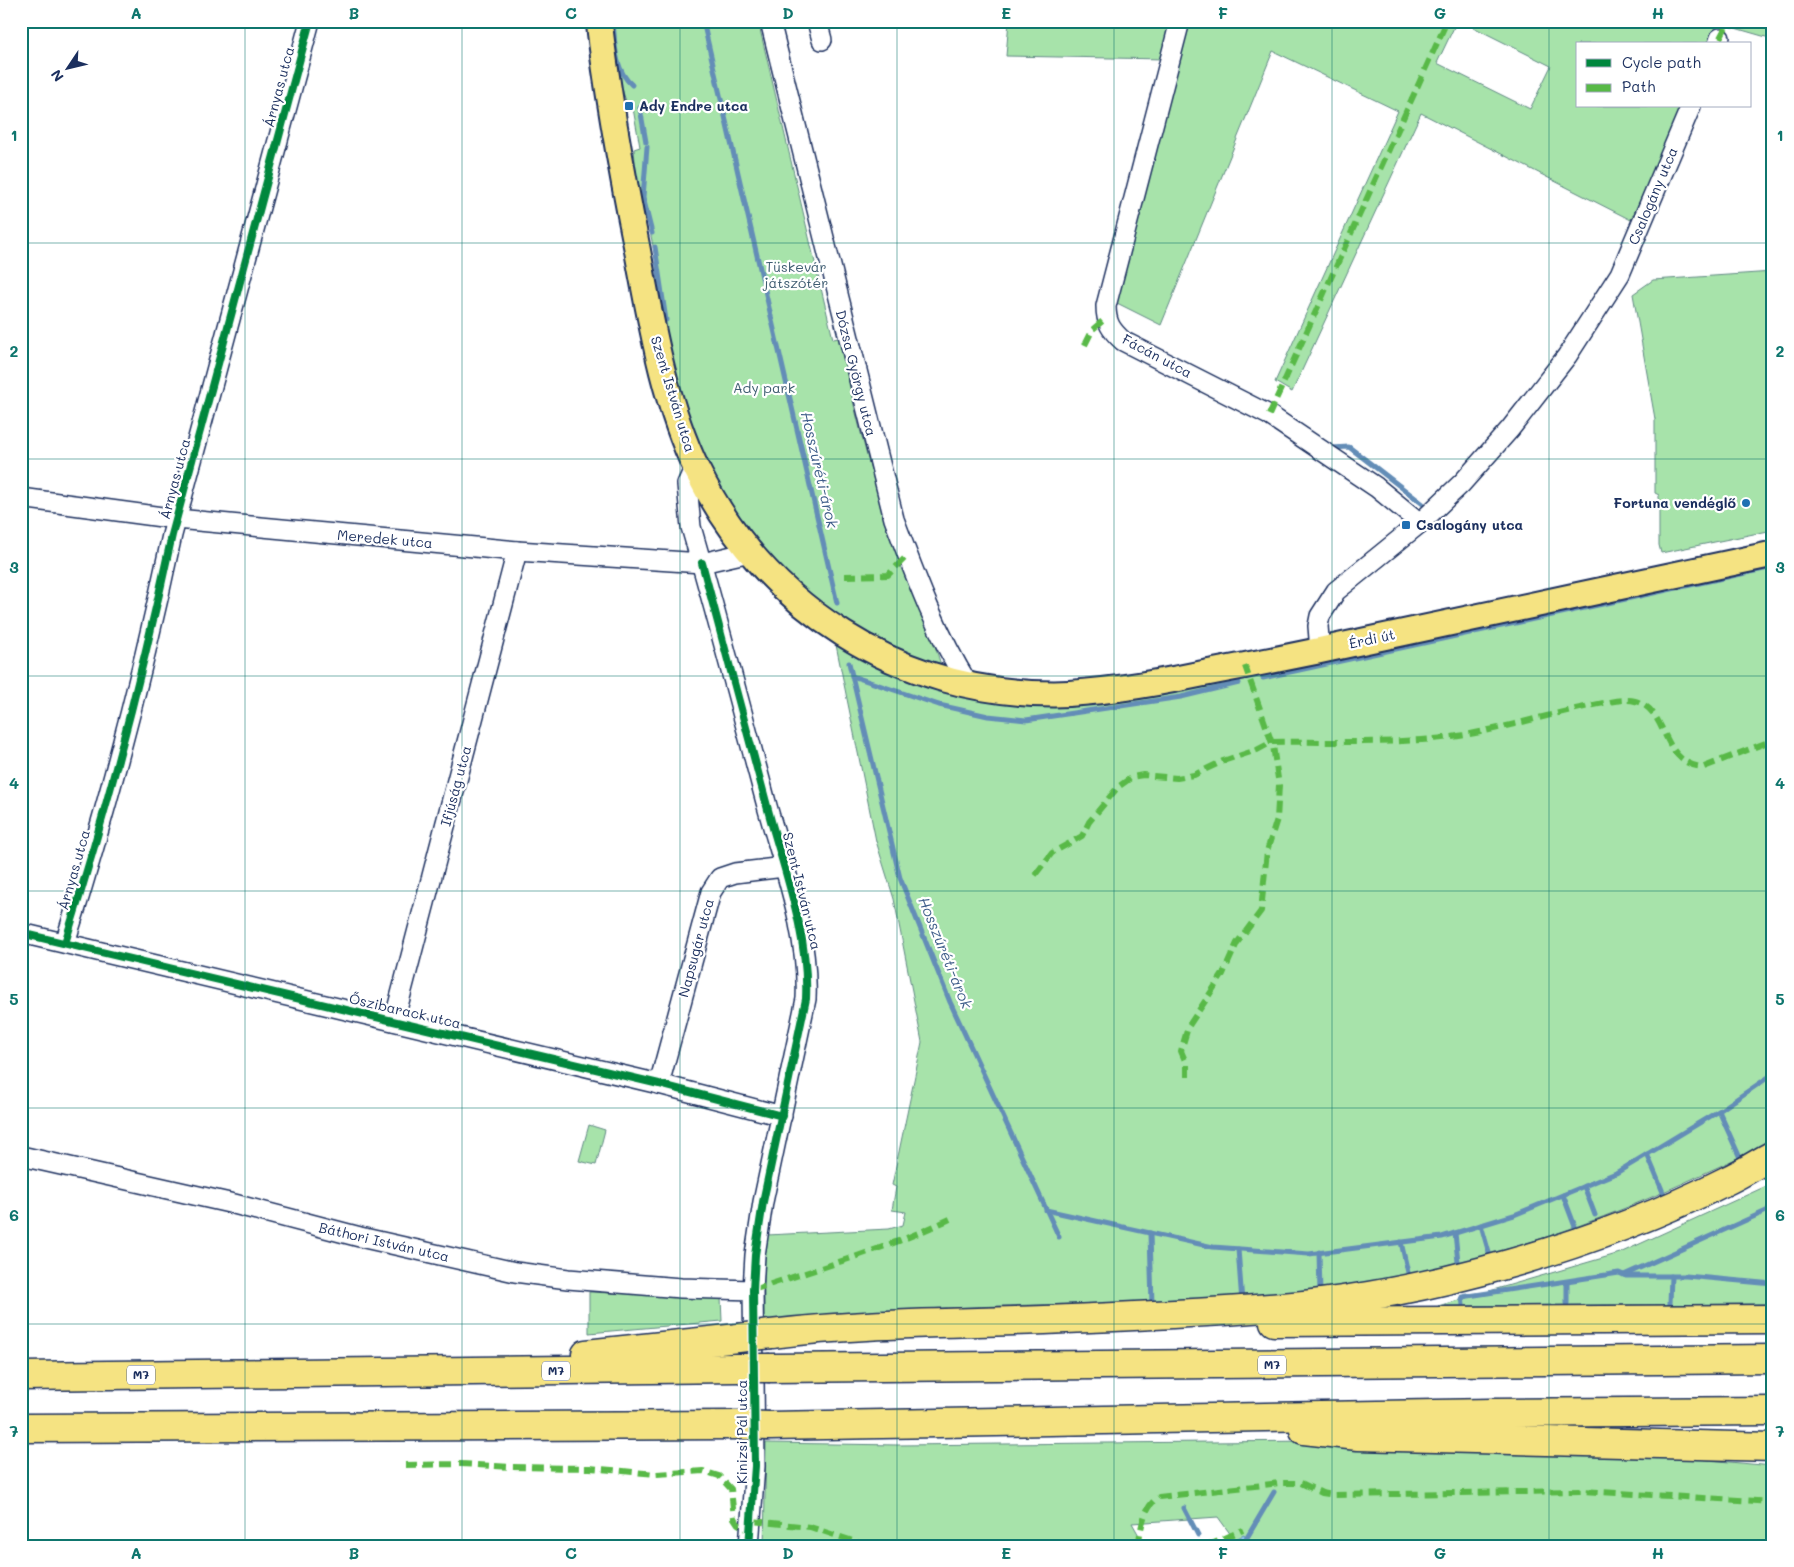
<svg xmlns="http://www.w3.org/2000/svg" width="1794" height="1567" font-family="Mali,sans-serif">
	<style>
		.green { fill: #a7e3aa; stroke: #618984 }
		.water { fill: #93ccf2; stroke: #638db7 }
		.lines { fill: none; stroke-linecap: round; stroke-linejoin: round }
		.stream { stroke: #638db7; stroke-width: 5 }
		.minor-casing { stroke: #1b2f5e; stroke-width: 22 }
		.major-casing { stroke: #1b2f5e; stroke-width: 29 }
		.highway-casing { stroke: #1b2f5e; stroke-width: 31 }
		.minor { stroke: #fff; stroke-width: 19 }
		.major { stroke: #f5e382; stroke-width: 25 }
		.highway { stroke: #f5e382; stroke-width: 28 }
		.highway-bridge-casing { stroke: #1b2f5e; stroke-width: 31; stroke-linecap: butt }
		.highway-bridge { stroke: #f5e382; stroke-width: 28 }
		.quiet { stroke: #58b947; stroke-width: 6; stroke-dasharray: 12 6; stroke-linecap: butt }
		.cycleway-casing { stroke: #fff; stroke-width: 11 }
		.cycleway { stroke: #00873e; stroke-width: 8 }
		.grid { fill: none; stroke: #0f766e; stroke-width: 1; stroke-opacity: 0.55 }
		.poi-dot { fill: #1f6fb2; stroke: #fff; stroke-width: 2 }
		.labels { text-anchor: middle; stroke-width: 4.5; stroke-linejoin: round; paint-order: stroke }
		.shield { fill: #fff; stroke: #5f6d8e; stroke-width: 1 }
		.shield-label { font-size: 12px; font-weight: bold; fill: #1b2f5e }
		.street-label { font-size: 14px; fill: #1b2f5e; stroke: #fff }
		.poi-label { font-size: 14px; font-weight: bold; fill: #1b2f5e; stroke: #fff; text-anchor: start }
		.park-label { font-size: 14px; fill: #3e5c71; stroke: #fff }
		.water-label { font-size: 15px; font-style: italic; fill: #3f5e8a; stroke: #fff }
		.neatline { fill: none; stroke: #0f766e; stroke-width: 2 }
		.grid-label { font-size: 16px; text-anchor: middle; font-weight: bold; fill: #0f766e }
	</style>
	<rect width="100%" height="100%" fill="#fff"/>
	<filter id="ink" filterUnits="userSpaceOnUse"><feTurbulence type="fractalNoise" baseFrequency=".02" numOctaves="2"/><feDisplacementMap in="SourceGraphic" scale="10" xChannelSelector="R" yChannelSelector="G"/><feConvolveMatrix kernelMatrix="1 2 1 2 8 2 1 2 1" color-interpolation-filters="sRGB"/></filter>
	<g filter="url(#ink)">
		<g class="green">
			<path d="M 609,21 L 758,21 L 833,339 L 839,338 C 852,400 867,462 887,522 C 903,571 927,616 941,665 L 881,643 L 853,627 L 785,576 L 733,511 L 701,454 L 669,355 L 659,276 L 648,221 L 642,212 L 637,186 L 634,149 L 640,147 L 632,103 L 627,104 L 615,68 Z"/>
			<polygon points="1009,21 1457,21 1437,63 1530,109 1551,66 1461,21 1773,21 1773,39 1721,24 1712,44 1578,44 1578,106 1683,106 1631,220 1421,113 1292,392 1275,382 1398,111 1273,51 1161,325 1103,296 1164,59 1006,56"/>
			<polygon points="1773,272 1773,530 1661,553 1659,545 1659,495 1655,493 1655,419 1633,294 1653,280"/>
			<path d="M 1773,560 L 1773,1140 C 1752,1152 1729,1162 1707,1172 C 1572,1237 1423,1281 1273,1295 C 1220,1300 1166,1301 1112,1303 C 996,1306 879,1308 764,1322 L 764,1268 L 767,1235 L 889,1229 L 903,1225 L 906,1212 L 892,1210 L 896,1187 L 892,1185 L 922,1042 L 894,899 L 876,841 L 835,640 L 1023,702 Z"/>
			<polygon points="589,1125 605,1130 596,1165 579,1161"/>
			<polygon points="1773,1183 1773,1304 1438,1306 1620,1253"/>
			<polygon points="589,1292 721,1298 722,1321 589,1333"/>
			<polygon points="1420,1440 1609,1451 1773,1466 1773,1546 1239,1546 1218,1517 1132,1523 1145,1546 764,1546 766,1443 898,1445"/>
		</g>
		<polygon class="water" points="1244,1535 1251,1546 1219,1546"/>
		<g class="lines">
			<g class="stream">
				<path d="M 613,21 C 615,43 614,70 632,85"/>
				<polyline points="703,21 837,603"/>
				<polyline points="640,108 646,142"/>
				<polyline points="647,147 643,197 652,233"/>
				<polyline points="655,247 666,320"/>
				<polyline points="1332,448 1349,447 1423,504"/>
				<polyline points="849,663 900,878 950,1002 1059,1237"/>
				<polyline points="852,676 939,705 988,716 1026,720 1181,697 1239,683"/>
				<polyline points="1263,678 1773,567"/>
				<polyline points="1719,1111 1741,1160"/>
				<polyline points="1647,1154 1665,1197"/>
				<polyline points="1584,1186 1595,1215"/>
				<polyline points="1563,1195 1577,1232"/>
				<polyline points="1046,1210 1213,1247 1309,1254 1442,1237 1514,1215 1616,1173 1719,1111 1773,1074"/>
				<polyline points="1481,1225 1491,1260"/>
				<polyline points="1150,1233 1152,1305"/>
				<polyline points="1455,1233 1458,1262"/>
				<polyline points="1401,1242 1409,1277"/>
				<polyline points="1238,1249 1242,1302"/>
				<polyline points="1319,1252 1320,1294"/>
				<polyline points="1624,1275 1773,1208"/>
				<polyline points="1567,1303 1567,1282"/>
				<polyline points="1670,1304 1671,1276"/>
				<polyline points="1463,1305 1462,1297 1619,1273 1626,1276 1686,1276 1773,1284"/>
				<polyline points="1184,1508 1198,1535"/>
				<polyline points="1242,1546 1274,1492"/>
			</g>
			<g class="minor-casing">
				<g id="minor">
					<path d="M 770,21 L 894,519 C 915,575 936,633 968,684"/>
					<polyline points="817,21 822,40"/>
					<path d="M 1180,21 L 1106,306 C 1106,323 1111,330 1123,341 L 1269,415 L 1376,487 L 1420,523"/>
					<polyline points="1718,44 1720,38"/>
					<path d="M 695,466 L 687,484 L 691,527 C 718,619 742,713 767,806 C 784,868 809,934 806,999 L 763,1202 L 755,1255 L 753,1290 L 755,1466 L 749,1546"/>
					<polyline points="21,498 177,519 517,551 702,563 750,552"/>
					<polyline points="1320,651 1318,626 1320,616 1336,591 1420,523 1462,483 1510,429 1567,356 1620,274 1691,106"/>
					<polyline points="21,933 659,1084 782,1116"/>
					<path d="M 65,943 C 107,809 143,672 172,535 L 310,21"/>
					<polyline points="394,1021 517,551"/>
					<polyline points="659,1084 711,892 720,878 735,873 784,867"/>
					<polyline points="21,1156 234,1204 360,1237 515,1272 568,1279 681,1288 753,1290"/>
				</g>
			</g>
			<g class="major-casing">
				<path id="major" d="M 599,21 C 608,98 622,173 637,248 C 651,322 664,402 697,470 C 765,608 900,694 1054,694 C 1103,693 1153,684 1201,674 C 1260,663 1319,651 1378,638 C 1510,610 1641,582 1773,554"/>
			</g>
			<g class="highway-casing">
				<g id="highway">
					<polyline points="1274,1322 1773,1319"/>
					<path d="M 771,1334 C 862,1323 954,1323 1045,1320 C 1124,1317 1204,1313 1282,1307 C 1426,1295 1599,1245 1728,1180 C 1743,1173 1758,1163 1773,1155"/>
					<polyline points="586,1354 738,1338"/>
					<polyline points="770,1368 1773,1359"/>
					<polyline points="21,1376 738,1368"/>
					<polyline points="769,1426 1491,1413 1773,1411"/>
					<polyline points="21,1428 739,1425"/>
					<polyline points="1304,1430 1358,1436 1773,1447"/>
				</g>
			</g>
			<use href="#minor" class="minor"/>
			<use href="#major" class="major"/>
			<use href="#highway" class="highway"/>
			<g class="highway-bridge-casing">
				<g id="highway-bridge">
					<polyline points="738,1338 771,1334"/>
					<polyline points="738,1368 770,1368"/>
					<polyline points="739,1425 769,1426"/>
				</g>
			</g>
			<use href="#highway-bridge" class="highway-bridge"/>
			<g class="quiet">
				<polyline points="1720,38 1729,21"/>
				<polyline points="1085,345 1093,329 1106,318"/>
				<polyline points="1269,415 1447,21"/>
				<polyline points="845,576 888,575 907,556"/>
				<path d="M 1035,875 L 1052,853 L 1082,836 L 1089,822 L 1118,787 L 1132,777 L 1143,775 L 1177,778 L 1194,775 L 1223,761 L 1257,750 L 1272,742 C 1336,741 1402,745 1465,735 C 1508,727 1550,714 1594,705 C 1606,703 1622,698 1635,701 C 1669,709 1660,765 1704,767 L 1773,740"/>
				<polyline points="1187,1077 1187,1065 1181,1051 1188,1027 1223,974 1237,943 1261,911 1267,851 1277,819 1279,785 1273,746 1245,666"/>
				<path d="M 753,1290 C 819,1268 887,1249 950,1219"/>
				<polyline points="405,1465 461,1464 512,1467 590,1468 655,1474 703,1471 719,1476 731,1489 734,1518 738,1524 751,1532"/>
				<polyline points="752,1521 810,1527 868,1546"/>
				<path d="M 1138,1546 C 1141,1530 1143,1506 1159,1497 L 1280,1483 L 1301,1483 L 1322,1493 L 1334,1495 L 1582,1491 L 1773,1502"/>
				<polyline points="1207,1546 1243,1530"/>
			</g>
			<g class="cycleway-casing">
				<g id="cycleway">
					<path d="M 702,563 C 725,649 748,735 771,821 C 787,878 809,939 806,999 L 763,1202 L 755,1255 L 753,1290 L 755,1466 L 749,1546"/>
					<polyline points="21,933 659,1084 782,1116"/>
					<path d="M 65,943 C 107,809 143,672 172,535 L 310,21"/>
				</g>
			</g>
			<use href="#cycleway" class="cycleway"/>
		</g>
	</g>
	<path class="grid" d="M 245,21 L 245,1546M 462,21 L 462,1546M 680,21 L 680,1546M 897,21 L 897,1546M 1114,21 L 1114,1546M 1332,21 L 1332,1546M 1549,21 L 1549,1546M 21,243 L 1773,243M 21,459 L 1773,459M 21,676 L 1773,676M 21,891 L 1773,891M 21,1108 L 1773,1108M 21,1324 L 1773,1324"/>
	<g class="poi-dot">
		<rect x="624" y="101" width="10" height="10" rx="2.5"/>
		<circle cx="1746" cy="503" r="5"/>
		<rect x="1401" y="520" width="10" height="10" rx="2.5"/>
	</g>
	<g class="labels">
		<g class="shield">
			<rect x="1258" y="1355.5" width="28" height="19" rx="4"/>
			<rect x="542" y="1361.5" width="28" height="19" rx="4"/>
			<rect x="127" y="1365.5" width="28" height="19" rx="4"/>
		</g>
		<g class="shield-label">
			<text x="1272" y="1369">M7</text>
			<text x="556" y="1375">M7</text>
			<text x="141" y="1379">M7</text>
		</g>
		<g class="street-label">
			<text transform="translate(279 87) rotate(-75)" y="5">Árnyas utca</text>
			<text transform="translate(1653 196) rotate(-67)" y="5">Csalogány utca</text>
			<text transform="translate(1157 356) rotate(28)" y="5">Fácán utca</text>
			<text transform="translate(856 373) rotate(76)" y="5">Dózsa György utca</text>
			<text transform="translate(673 394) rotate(73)" y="5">Szent István utca</text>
			<text transform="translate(175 479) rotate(-75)" y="5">Árnyas utca</text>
			<text transform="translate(385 539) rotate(5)" y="5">Meredek utca</text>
			<text transform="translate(1372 639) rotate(-12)" y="5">Érdi út</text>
			<text transform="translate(456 786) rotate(-75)" y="5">Ifjúság utca</text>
			<text transform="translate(74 870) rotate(-74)" y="5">Árnyas utca</text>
			<text transform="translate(802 891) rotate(76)" y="5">Szent István utca</text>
			<text transform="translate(696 948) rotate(-75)" y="5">Napsugár utca</text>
			<text transform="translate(405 1011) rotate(13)" y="5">Őszibarack utca</text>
			<text transform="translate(384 1242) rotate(13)" y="5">Báthori István utca</text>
			<text transform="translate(742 1432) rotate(-90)" y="5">Kinizsi Pál utca</text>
		</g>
		<g class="poi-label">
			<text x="639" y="111">Ady Endre utca</text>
			<text x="1736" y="508" text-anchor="end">Fortuna vendéglő</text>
			<text x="1416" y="530">Csalogány utca</text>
		</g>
		<g class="park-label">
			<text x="796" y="272">Tüskevár<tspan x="796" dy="16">játszótér</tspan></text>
			<text x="764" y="393">Ady park</text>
		</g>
		<g class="water-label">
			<text transform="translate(819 470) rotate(77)" y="5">Hosszúréti-árok</text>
			<text transform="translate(945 953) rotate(68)" y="5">Hosszúréti-árok</text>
		</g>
	</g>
	<rect width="1794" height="1567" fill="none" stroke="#fff" stroke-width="55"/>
	<rect x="1576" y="42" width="175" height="65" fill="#ffffff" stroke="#a4acbf"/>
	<rect x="1586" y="59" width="25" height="8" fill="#00873e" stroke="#a4acbf"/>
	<text x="1622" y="68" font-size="15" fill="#1b2f5e">Cycle path</text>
	<rect x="1586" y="84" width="25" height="8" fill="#58b947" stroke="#a4acbf"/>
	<text x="1622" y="92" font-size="15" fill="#1b2f5e">Path</text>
	<g transform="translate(68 68) rotate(235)" stroke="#ffffff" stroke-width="4" paint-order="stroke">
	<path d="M0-4L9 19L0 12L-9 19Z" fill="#1b2f5e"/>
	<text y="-8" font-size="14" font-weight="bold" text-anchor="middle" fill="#1b2f5e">N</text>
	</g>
	<rect x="28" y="28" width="1738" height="1512" class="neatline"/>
	<g class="grid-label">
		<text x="136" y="19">A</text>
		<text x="354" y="19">B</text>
		<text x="571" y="19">C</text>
		<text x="788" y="19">D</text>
		<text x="1006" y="19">E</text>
		<text x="1223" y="19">F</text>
		<text x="1440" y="19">G</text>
		<text x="1658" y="19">H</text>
		<text x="14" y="141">1</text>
		<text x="1780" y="141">1</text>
		<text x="14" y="357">2</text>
		<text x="1780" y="357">2</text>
		<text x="14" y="573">3</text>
		<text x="1780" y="573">3</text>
		<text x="14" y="789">4</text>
		<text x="1780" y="789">4</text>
		<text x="14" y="1005">5</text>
		<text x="1780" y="1005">5</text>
		<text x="14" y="1221">6</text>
		<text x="1780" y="1221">6</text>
		<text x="14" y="1437">7</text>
		<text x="1780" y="1437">7</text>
		<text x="136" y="1559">A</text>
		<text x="354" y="1559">B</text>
		<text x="571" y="1559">C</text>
		<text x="788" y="1559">D</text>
		<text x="1006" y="1559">E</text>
		<text x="1223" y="1559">F</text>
		<text x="1440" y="1559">G</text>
		<text x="1658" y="1559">H</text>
	</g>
</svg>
